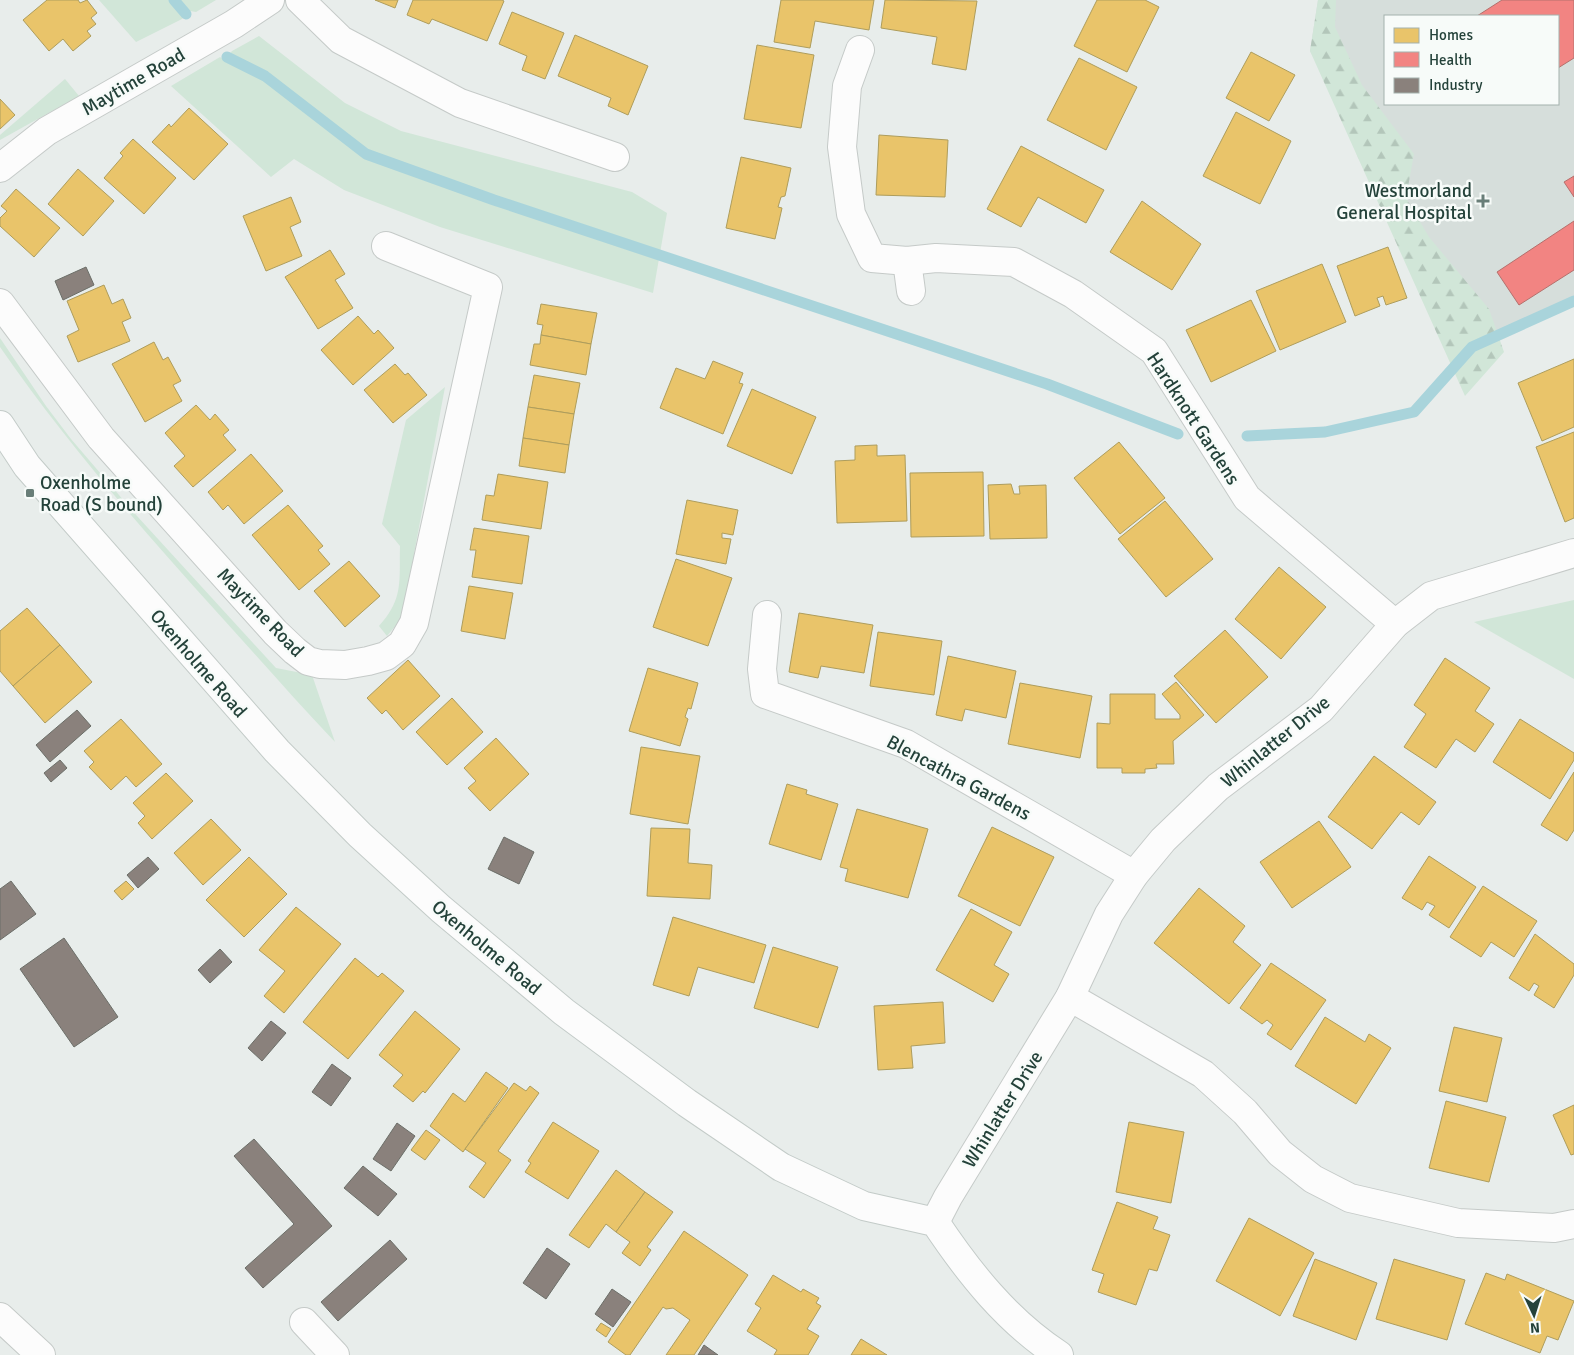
<svg xmlns="http://www.w3.org/2000/svg" width="1574" height="1355" font-family="Signika,sans-serif">
	<style>
		.built { fill: #d6dedb; fill-rule: evenodd }
		.green { fill: #d1e6d8 }
		.forest { fill: url(#forest-firs) }
		.homes { fill: #e9c46a; stroke: #ae9d5c }
		.health { fill: #f28482; stroke: #b4706c }
		.industry { fill: #8a817c; stroke: #6b6e68 }
		.lines { fill: none; stroke-linecap: round; stroke-linejoin: round }
		.stream { stroke: #a9d4db; stroke-width: 11 }
		.minor-casing { stroke: #c5cac8; stroke-width: 30 }
		.secondary-casing { stroke: #c3cbc8; stroke-width: 30 }
		.minor { stroke: #fcfcfc; stroke-width: 28 }
		.secondary { stroke: #fcfcfc; stroke-width: 28 }
		.poi-dot { fill: #697e78; stroke: #f7fbf9; stroke-width: 2 }
		.labels { text-anchor: middle; stroke-width: 5; stroke-linejoin: round; paint-order: stroke }
		.street-label { font-size: 19px; fill: #24423a; stroke: #f7fbf9 }
		.poi-label { font-size: 19px; fill: #24423a; stroke: #f7fbf9; text-anchor: end }
	</style>
	<defs>
		<pattern id="forest-firs" width="22" height="20" patternUnits="userSpaceOnUse" patternTransform="scale(1.25)"><rect width="22" height="20" fill="#d1e6d8"/><path d="M5 1l3.5 6h-7zM16 11l3.5 6h-7z" fill="#b3c6ba"/></pattern>
	</defs>
	<rect width="100%" height="100%" fill="#e8edeb"/>
	<path class="built" d="M 1318,0 L 1574,0 L 1574,299 L 1472,347 L 1310,51 ZM 1385,16 L 1558,16 L 1558,104 L 1385,104 Z"/>
	<g class="green">
		<polygon points="99,0 216,0 196,12 190,11 182,19 136,42"/>
		<polygon points="259,36 345,103 401,131 632,192 667,213 653,293 440,227 344,190 294,159 271,177 171,86 220,57 224,60 232,51"/>
		<polygon points="65,79 79,96 0,140 0,135"/>
		<path d="M 0,338 L 46,406 L 71,439 L 137,516 L 276,668 L 312,675 L 335,742 C 294,699 255,654 215,610 C 139,526 65,441 0,347 Z"/>
		<path d="M 445,387 L 414,554 L 414,592 L 406,613 L 387,636 L 379,626 C 404,598 399,581 400,546 L 382,524 L 406,420 Z"/>
		<polygon points="1574,600 1574,679 1474,622"/>
	</g>
	<polygon class="forest" points="1318,0 1336,0 1335,27 1362,85 1414,154 1406,198 1429,237 1489,309 1504,352 1465,396 1310,51"/>
	<g class="homes">
		<polygon points="47,0 78,0 80,3 87,0 97,13 91,18 96,24 87,31 91,36 73,51 63,39 49,51 23,20"/>
		<polygon points="375,0 398,0 395,8"/>
		<polygon points="413,0 502,0 504,1 487,41 432,19 429,24 407,15"/>
		<polygon points="781,0 874,0 869,30 815,21 810,48 774,42"/>
		<polygon points="885,0 977,1 966,70 932,64 937,37 881,28"/>
		<polygon points="1097,0 1145,0 1159,7 1127,72 1074,46"/>
		<polygon points="512,12 564,33 545,79 522,70 527,56 499,44"/>
		<polygon points="575,35 648,66 628,115 608,106 611,98 558,76"/>
		<polygon points="757,45 814,55 801,128 744,119"/>
		<polygon points="1251,52 1295,75 1269,121 1226,98"/>
		<polygon points="1079,58 1137,87 1106,150 1047,120"/>
		<polygon points="0,99 15,115 0,129"/>
		<polygon points="189,108 228,144 194,180 152,142 169,124 171,127"/>
		<polygon points="1236,112 1291,141 1260,204 1203,176"/>
		<polygon points="879,135 948,140 945,197 876,195"/>
		<polygon points="133,139 176,178 144,214 104,178 123,156 120,153"/>
		<polygon points="1021,146 1104,190 1086,223 1038,197 1021,227 987,209"/>
		<polygon points="741,157 791,168 785,196 781,197 778,207 782,208 775,239 726,228"/>
		<polygon points="78,169 114,201 83,236 48,204"/>
		<polygon points="16,189 60,228 34,257 0,226 0,218 7,211 1,206"/>
		<polygon points="291,197 301,222 290,227 302,256 266,271 243,216"/>
		<polygon points="1142,201 1201,244 1172,290 1110,252"/>
		<polygon points="1388,247 1407,298 1386,305 1383,296 1377,298 1380,306 1355,316 1337,266"/>
		<polygon points="330,250 345,274 335,280 353,308 318,329 285,277"/>
		<polygon points="1322,264 1346,322 1280,350 1256,291"/>
		<polygon points="104,285 112,304 123,299 131,318 122,322 130,341 78,362 67,336 79,330 67,301"/>
		<polygon points="1251,300 1276,351 1211,382 1186,330"/>
		<polygon points="541,304 597,313 591,344 541,335 543,325 537,324"/>
		<polygon points="358,316 374,334 378,330 394,348 353,385 321,350"/>
		<polygon points="541,335 591,344 586,375 530,365 534,344 540,344"/>
		<polygon points="154,342 163,360 168,357 181,381 173,385 182,401 145,422 112,364"/>
		<polygon points="1574,359 1574,427 1542,441 1518,383"/>
		<polygon points="713,361 743,373 739,383 743,384 723,434 660,408 676,368 705,379"/>
		<polygon points="395,364 405,375 408,373 427,395 393,423 364,390"/>
		<polygon points="534,375 580,383 574,414 528,407"/>
		<polygon points="752,389 816,417 792,474 727,446"/>
		<polygon points="196,405 210,420 215,414 229,430 223,435 236,450 193,487 174,466 185,456 165,433"/>
		<polygon points="528,407 574,414 569,445 523,438"/>
		<polygon points="1574,432 1574,518 1565,522 1536,447"/>
		<polygon points="523,438 569,445 565,473 519,466"/>
		<polygon points="1119,442 1165,498 1120,534 1074,478"/>
		<polygon points="877,445 877,456 905,455 907,521 837,523 835,461 855,460 855,446"/>
		<polygon points="251,454 283,491 244,524 228,505 223,510 208,492"/>
		<polygon points="983,472 984,536 911,537 910,473"/>
		<polygon points="498,474 548,482 541,529 482,520 486,495 494,496"/>
		<polygon points="1011,484 1014,494 1020,494 1019,486 1046,485 1047,538 990,539 988,485"/>
		<polygon points="687,500 738,510 733,535 722,533 722,538 731,539 726,564 676,554"/>
		<polygon points="1165,501 1213,559 1166,597 1118,539"/>
		<polygon points="288,505 323,546 318,550 330,564 299,590 252,535"/>
		<polygon points="474,528 529,536 522,584 472,577 476,550 470,550"/>
		<polygon points="676,559 732,578 708,646 653,627"/>
		<polygon points="349,561 380,596 345,627 314,591"/>
		<polygon points="1279,567 1326,607 1281,659 1235,619"/>
		<polygon points="469,586 513,593 505,639 461,631"/>
		<polygon points="27,608 60,645 13,686 0,671 0,631"/>
		<polygon points="799,613 873,625 864,673 821,666 818,678 789,672"/>
		<polygon points="1225,630 1268,677 1216,723 1174,676"/>
		<polygon points="878,632 942,641 934,695 870,686"/>
		<polygon points="60,645 92,682 45,723 13,686"/>
		<polygon points="948,656 1016,671 1006,718 965,709 962,721 936,715"/>
		<polygon points="1445,658 1490,688 1475,711 1494,724 1475,752 1456,739 1436,768 1404,747 1426,714 1414,705"/>
		<polygon points="408,660 440,696 403,730 386,710 382,714 367,698"/>
		<polygon points="648,668 698,683 691,709 688,708 685,717 688,719 680,746 629,731"/>
		<polygon points="1176,682 1204,715 1173,741 1174,764 1156,764 1157,768 1145,769 1145,773 1122,773 1122,768 1097,768 1097,723 1110,724 1110,694 1155,694 1155,719 1180,719 1180,715 1162,694"/>
		<polygon points="1020,683 1092,696 1080,758 1008,744"/>
		<polygon points="452,698 483,732 447,765 416,732"/>
		<polygon points="121,719 162,764 136,787 126,776 111,790 89,767 94,762 84,751"/>
		<polygon points="1520,719 1574,753 1574,760 1550,799 1493,762"/>
		<polygon points="496,738 529,774 490,811 468,788 476,781 464,768"/>
		<polygon points="641,747 700,756 688,824 630,814"/>
		<polygon points="1374,756 1436,802 1419,825 1401,812 1372,849 1328,817"/>
		<polygon points="1574,772 1574,830 1567,841 1541,825"/>
		<polygon points="166,773 193,801 152,839 138,823 145,816 133,803"/>
		<polygon points="787,784 807,790 806,794 838,804 821,860 769,844"/>
		<polygon points="857,809 928,829 908,898 845,881 848,869 840,867"/>
		<polygon points="211,819 241,850 203,885 174,853"/>
		<polygon points="1319,821 1351,867 1292,908 1260,862"/>
		<polygon points="992,827 1054,857 1020,926 958,896"/>
		<polygon points="651,828 690,829 688,863 712,865 710,899 647,896"/>
		<polygon points="1429,856 1476,887 1449,928 1429,915 1435,906 1427,902 1422,910 1402,898"/>
		<polygon points="249,857 287,894 244,937 206,900"/>
		<polygon points="126,881 134,889 122,900 114,891"/>
		<polygon points="1483,886 1537,921 1514,957 1491,942 1481,957 1450,937"/>
		<polygon points="1199,888 1245,926 1233,942 1261,965 1229,1004 1154,943"/>
		<polygon points="296,907 341,944 284,1013 264,996 285,971 259,950"/>
		<polygon points="971,909 1012,932 994,965 1009,974 993,1002 936,970"/>
		<polygon points="673,917 766,945 754,983 698,967 689,996 653,985"/>
		<polygon points="1535,934 1574,964 1574,975 1554,1008 1534,995 1539,986 1534,983 1529,991 1509,978"/>
		<polygon points="773,947 838,967 818,1028 754,1008"/>
		<polygon points="355,958 378,977 382,973 404,991 348,1059 303,1022"/>
		<polygon points="1271,963 1326,1000 1291,1050 1267,1034 1273,1025 1267,1020 1262,1024 1240,1008"/>
		<polygon points="943,1002 945,1043 911,1046 913,1068 878,1070 874,1006"/>
		<polygon points="415,1011 460,1049 425,1093 423,1091 413,1102 393,1086 403,1075 379,1055"/>
		<polygon points="1325,1017 1365,1042 1369,1034 1391,1048 1356,1104 1295,1066"/>
		<polygon points="1454,1027 1502,1038 1487,1102 1439,1091"/>
		<polygon points="486,1072 508,1088 463,1152 430,1126 453,1093 465,1102"/>
		<polygon points="514,1083 526,1091 530,1086 539,1093 498,1151 511,1160 484,1198 469,1187 486,1163 465,1149"/>
		<polygon points="1446,1101 1506,1117 1489,1182 1429,1168"/>
		<polygon points="1574,1105 1574,1154 1571,1155 1553,1115"/>
		<polygon points="553,1122 599,1151 568,1199 525,1172 531,1163 528,1161"/>
		<polygon points="1129,1122 1184,1132 1171,1203 1116,1192"/>
		<polygon points="426,1130 440,1140 425,1160 411,1150"/>
		<polygon points="616,1170 645,1192 616,1232 606,1224 589,1248 569,1235"/>
		<polygon points="645,1192 673,1212 647,1247 651,1250 640,1266 622,1253 630,1242 616,1232"/>
		<polygon points="1117,1202 1158,1217 1153,1229 1170,1235 1157,1271 1149,1269 1136,1305 1098,1292 1104,1274 1092,1270"/>
		<polygon points="1249,1218 1314,1253 1280,1316 1216,1281"/>
		<polygon points="684,1231 748,1275 694,1355 666,1355 690,1320 673,1308 666,1309 663,1307 630,1355 626,1355 608,1342"/>
		<polygon points="1315,1259 1377,1283 1356,1340 1293,1316"/>
		<polygon points="1394,1259 1465,1280 1447,1340 1376,1319"/>
		<polygon points="1486,1273 1505,1280 1507,1274 1574,1301 1558,1340 1547,1336 1540,1353 1465,1324"/>
		<polygon points="773,1275 801,1292 803,1289 819,1298 816,1303 821,1306 807,1329 819,1336 808,1355 774,1355 777,1350 747,1331 761,1308 755,1304"/>
		<polygon points="601,1323 611,1329 606,1337 596,1330"/>
		<polygon points="861,1339 887,1355 851,1355"/>
	</g>
	<g class="health">
		<polygon points="1502,0 1574,0 1574,58 1558,68 1558,16 1477,16"/>
		<polygon points="1574,176 1574,197 1564,182"/>
		<polygon points="1574,221 1574,270 1519,305 1497,272"/>
	</g>
	<g class="industry">
		<polygon points="86,267 94,285 63,300 55,281"/>
		<polygon points="77,710 91,726 50,762 36,745"/>
		<polygon points="60,760 67,768 51,782 44,773"/>
		<polygon points="504,837 534,852 519,884 488,869"/>
		<polygon points="148,857 159,869 138,888 127,875"/>
		<polygon points="11,881 36,914 0,940 0,889"/>
		<polygon points="64,938 118,1017 74,1047 20,969"/>
		<polygon points="220,949 232,962 210,983 198,970"/>
		<polygon points="271,1021 286,1033 262,1061 248,1048"/>
		<polygon points="332,1064 351,1078 331,1106 312,1092"/>
		<polygon points="397,1123 415,1136 391,1171 373,1159"/>
		<polygon points="254,1139 332,1226 263,1288 245,1268 294,1224 234,1156"/>
		<polygon points="363,1166 397,1194 378,1216 344,1188"/>
		<polygon points="390,1240 407,1259 338,1321 321,1302"/>
		<polygon points="547,1248 570,1264 546,1299 523,1283"/>
		<polygon points="612,1289 631,1302 613,1327 595,1314"/>
		<polygon points="704,1345 718,1355 698,1355"/>
	</g>
	<g class="lines">
		<g class="stream">
			<polyline points="174,0 186,14"/>
			<polyline points="227,57 265,76 366,154 494,200 1047,384 1178,434"/>
			<polyline points="1247,436 1325,432 1414,412 1472,347 1574,301"/>
		</g>
		<g class="minor-casing">
			<g id="minor">
				<polyline points="300,0 341,40 460,103 615,157"/>
				<polyline points="860,50 847,86 842,147 851,214 872,258 907,261 936,258 1014,262 1073,294 1154,351 1247,498 1395,624"/>
				<polyline points="0,168 47,131 234,24 270,0"/>
				<polyline points="907,261 911,291"/>
				<polyline points="0,303 101,438 275,632 295,651 308,661 320,664 345,665 368,661 386,656 402,644 414,623 488,287 386,246"/>
				<polyline points="767,615 762,669 765,694 906,744 1134,875"/>
				<polyline points="1070,997 1203,1074 1245,1112 1280,1153 1313,1179 1350,1198 1458,1223 1554,1228 1574,1224"/>
				<polyline points="935,1222 948,1197 1070,997 1109,914 1134,875 1163,840 1218,787 1321,709 1395,624 1431,596 1574,553"/>
				<polyline points="0,1317 41,1355"/>
				<polyline points="304,1322 335,1355"/>
			</g>
		</g>
		<g class="secondary-casing">
			<path id="secondary" d="M 0,425 L 27,466 L 277,751 L 360,835 L 441,909 L 564,1012 L 687,1103 L 781,1167 L 864,1206 L 935,1222 C 969,1273 1007,1321 1059,1355"/>
		</g>
		<use href="#minor" class="minor"/>
		<use href="#secondary" class="secondary"/>
	</g>
	<g class="poi-dot">
		<path d="M1480.5 193.5h5v5h5v5h-5v5h-5v-5h-5v-5h5z"/>
		<rect x="25" y="488" width="10" height="10" rx="2.5"/>
	</g>
	<g class="labels">
		<g class="street-label">
			<text transform="translate(133 81) rotate(-30)" y="7">Maytime Road</text>
			<text transform="translate(1194 418) rotate(57)" y="7">Hardknott Gardens</text>
			<text transform="translate(261 612) rotate(46)" y="7">Maytime Road</text>
			<text transform="translate(199 663) rotate(49)" y="7">Oxenholme Road</text>
			<text transform="translate(1275 741) rotate(-39)" y="7">Whinlatter Drive</text>
			<text transform="translate(959 777) rotate(28)" y="7">Blencathra Gardens</text>
			<text transform="translate(487 947) rotate(40)" y="7">Oxenholme Road</text>
			<text transform="translate(1002 1109) rotate(-58)" y="7">Whinlatter Drive</text>
		</g>
		<g class="poi-label">
			<text x="1472" y="197">Westmorland<tspan x="1472" dy="22">General Hospital</tspan></text>
			<text x="40" y="489" text-anchor="start">Oxenholme<tspan x="40" dy="22">Road (S bound)</tspan></text>
		</g>
	</g>
	<rect x="1384" y="15" width="175" height="90" fill="#f7fbf9" stroke="#a3b1ad"/>
	<rect x="1394" y="28" width="25" height="15" fill="#e9c46a" stroke="#a3b1ad"/>
	<text x="1429" y="40" font-size="15" fill="#24423a">Homes</text>
	<rect x="1394" y="52" width="25" height="15" fill="#f28482" stroke="#a3b1ad"/>
	<text x="1429" y="65" font-size="15" fill="#24423a">Health</text>
	<rect x="1394" y="78" width="25" height="15" fill="#8a817c" stroke="#a3b1ad"/>
	<text x="1429" y="90" font-size="15" fill="#24423a">Industry</text>
	<g transform="translate(1534 1315) rotate(176)" stroke="#f7fbf9" stroke-width="4" paint-order="stroke">
	<path d="M0-4L9 19L0 12L-9 19Z" fill="#24423a"/>
	<text y="-8" font-size="14" font-weight="bold" text-anchor="middle" fill="#24423a">N</text>
	</g>
</svg>
